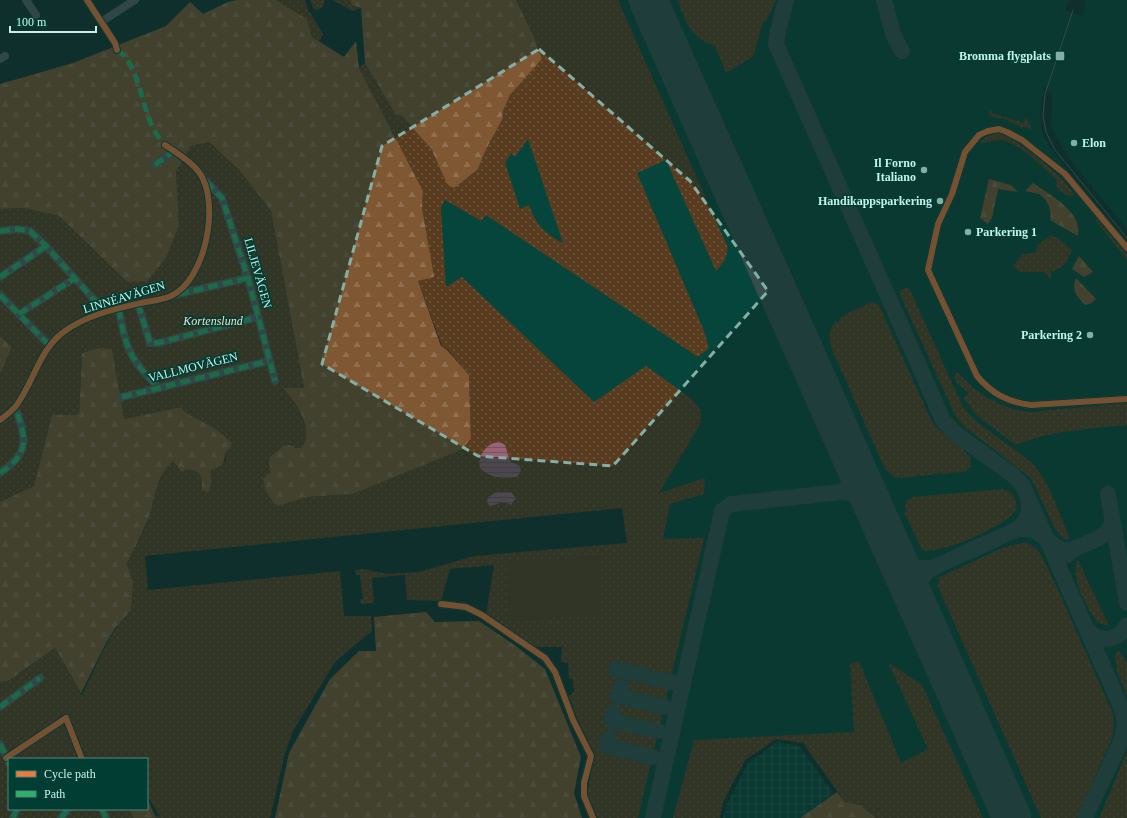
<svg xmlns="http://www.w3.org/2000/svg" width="1127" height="818" font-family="'Times New Roman',serif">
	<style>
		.built { fill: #05453b }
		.industrial { fill: url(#industrial-grid) }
		.green { fill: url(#green-dots); fill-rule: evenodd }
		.forest { fill: url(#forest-firs) }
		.pitch { fill: #593c1f }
		.water { fill: url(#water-rules) }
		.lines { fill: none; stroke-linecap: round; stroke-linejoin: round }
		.taxiway { stroke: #344e4c; stroke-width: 16 }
		.runway { stroke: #344e4c; stroke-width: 39 }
		.minor { stroke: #5a6569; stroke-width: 8 }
		.tram { stroke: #5a6c6c; stroke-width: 1 }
		.quiet { stroke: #2db169; stroke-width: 5; stroke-dasharray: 10 5; stroke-linecap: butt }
		.cycleway-casing { stroke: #023d34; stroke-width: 8 }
		.cycleway { stroke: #f17a3a; stroke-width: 6 }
		.marked { fill: none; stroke: #85aea5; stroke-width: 3; stroke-dasharray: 8 5; stroke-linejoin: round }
		.poi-dot { fill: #85aea5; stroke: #023d34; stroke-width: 1.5 }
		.labels { text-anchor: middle; stroke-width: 3.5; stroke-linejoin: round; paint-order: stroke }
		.poi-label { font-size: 12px; font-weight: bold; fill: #c5f2e7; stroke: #023d34; text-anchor: end }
		.street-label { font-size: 12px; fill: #c5f2e7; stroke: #023d34 }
		.park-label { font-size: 12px; font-style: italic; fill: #fbdcc4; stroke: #023d34 }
	</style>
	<defs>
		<pattern id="industrial-grid" width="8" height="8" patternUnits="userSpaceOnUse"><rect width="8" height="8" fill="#05453b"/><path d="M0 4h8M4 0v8" fill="none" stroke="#286057"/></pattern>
		<pattern id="green-dots" width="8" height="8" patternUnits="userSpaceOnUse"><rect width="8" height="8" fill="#593c1f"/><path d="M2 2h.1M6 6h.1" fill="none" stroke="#6f5940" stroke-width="1.8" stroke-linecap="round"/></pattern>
		<pattern id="forest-firs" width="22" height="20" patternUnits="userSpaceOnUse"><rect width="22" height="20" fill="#7f5732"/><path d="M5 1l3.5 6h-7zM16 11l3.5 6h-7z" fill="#907050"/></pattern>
		<pattern id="water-rules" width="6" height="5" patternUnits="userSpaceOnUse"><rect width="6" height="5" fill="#9a6275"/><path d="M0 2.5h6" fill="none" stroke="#6f575f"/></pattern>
	</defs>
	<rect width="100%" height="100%" fill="#0f302b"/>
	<polygon class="built" points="516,0 1069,0 1065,10 1082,16 1084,11 1085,0 1127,0 1127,229 1069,159 1051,127 1052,93 1041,85 1044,90 1040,112 1042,133 1046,141 1065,168 1127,242 1127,818 876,818 837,792 803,743 776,739 745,760 723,802 720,818 598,818 587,793 651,490 446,288 441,208 450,191 542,59"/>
	<polygon class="industrial" points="777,742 799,746 833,793 800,818 723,818 727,804 748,763"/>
	<g class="green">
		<polygon points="276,0 305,0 308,9 323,34 319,42 312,37 307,19"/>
		<polygon points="310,0 325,0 323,7 317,10 313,8"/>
		<polygon points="333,0 350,0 352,5 361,8 352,11"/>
		<path d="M 516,0 L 618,0 L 728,248 L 725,260 L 716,271 L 666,160 L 637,173 L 704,331 L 709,348 L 698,357 L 486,215 L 481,221 L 445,200 L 441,208 L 446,287 L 462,277 L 594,402 L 646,366 L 692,399 L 701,410 L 701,423 L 659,493 L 705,478 L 704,494 L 670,504 L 663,539 L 704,538 L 638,818 L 598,818 L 587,793 L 595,755 L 577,718 L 569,696 L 574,691 L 573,679 L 569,679 L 568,663 L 561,662 L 562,647 L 535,647 L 486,614 L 494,565 L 450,569 L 441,601 L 407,600 L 405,575 L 372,578 L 374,603 L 362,604 L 359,600 L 363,599 L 360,575 L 356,575 L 355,570 L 363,569 L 387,574 L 419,572 L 474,556 L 627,543 L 622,508 L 145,556 L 148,590 L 340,571 L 344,616 L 371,616 L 372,631 L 335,662 L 293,731 L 285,753 L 270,818 L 156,818 L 156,815 L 160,817 L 147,795 L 147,759 L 9,759 L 9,809 L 129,809 L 133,818 L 0,818 L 0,682 L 8,681 L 55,648 L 82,695 L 106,645 L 117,627 L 132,582 L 127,564 C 133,551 141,538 146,525 C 153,502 155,478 173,460 L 178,469 L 185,471 L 189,469 C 202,472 202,478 202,490 L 212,481 L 209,473 L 211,469 L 218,468 L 226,460 L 226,452 L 231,447 L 232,443 L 211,426 L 187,414 L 181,407 L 123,419 L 112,349 L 82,353 L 79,415 L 52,415 L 34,486 L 0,502 L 0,374 L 12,347 L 0,336 L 0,209 L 24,208 L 59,216 L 127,282 L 179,225 L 176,171 L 191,146 L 209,142 L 239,170 L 271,211 L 304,388 L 284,388 C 292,397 317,437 302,447 C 298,449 275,456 269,458 L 270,472 C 261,483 267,490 271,500 L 295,500 L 307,497 L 353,494 L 461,450 L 471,439 L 469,375 L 448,350 L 442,346 L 418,281 L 433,276 L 422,208 L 423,191 L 359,68 L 365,63 L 396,115 L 402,116 L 432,150 L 439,163 L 478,169 L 486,149 L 502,120 L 503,111 L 510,95 L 542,59 L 534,37 ZM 528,139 L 563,243 C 544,233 536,225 529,205 L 520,209 L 505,163 L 511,153 L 515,157 Z"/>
		<path d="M 677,0 L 776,0 L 766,21 L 763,22 L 753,57 L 726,73 L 715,46 C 689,37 687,23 677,0 Z"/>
		<polygon points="990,109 992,113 1024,123 1025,118 1027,119 1032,130 1023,126 1022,128 1003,118 1001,119 989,116"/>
		<path d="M 994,133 C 997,133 1001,133 1003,134 C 1018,140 1069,181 1074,195 L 1068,196 L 1059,190 L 1056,185 L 1057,180 C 1043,169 1022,145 1005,141 C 996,138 988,144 980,142 L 986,137 Z"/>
		<polygon points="1096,218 1127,255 1127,260 1096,221"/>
		<path d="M 1051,235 L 1062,241 L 1072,250 C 1067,261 1064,270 1051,271 L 1051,280 L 1044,272 L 1019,272 L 1013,266 L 1022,254 L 1035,253 L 1038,245 Z"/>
		<path d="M 907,287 L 910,290 L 963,407 C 982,431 1010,443 1032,463 C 1048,478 1061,518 1070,539 L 1064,539 L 1055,529 L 1031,478 L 965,427 L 956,417 L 900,295 L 900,291 Z"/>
		<path d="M 872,302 L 879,305 L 932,422 L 942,432 L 941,434 L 944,433 L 967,453 L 966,455 L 970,455 L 971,466 L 964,472 L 963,470 L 962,472 L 941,474 L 939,472 L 938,474 L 921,476 L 919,474 L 919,476 L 901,478 L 900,476 L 899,478 L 895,478 L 885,469 L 831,347 C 829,337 828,329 836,321 L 839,322 L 839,319 L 842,316 L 844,317 L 844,315 Z"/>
		<path d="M 957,372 C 977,394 1001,409 1030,412 L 1127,403 L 1127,425 C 1088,429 1053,430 1016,445 L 985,422 L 974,412 L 963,398 L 969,393 L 956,382 L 954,375 Z"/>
		<path d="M 1001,489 C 1009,491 1012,492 1015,499 C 1017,503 1017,508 1015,511 C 1006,526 938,556 922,550 L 905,514 L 906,501 L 913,497 Z"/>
		<polygon points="1026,542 1036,548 1040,553 1059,592 1114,716 1113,736 1077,818 1041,818 938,587 939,577 946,574 1005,547"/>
		<path d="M 1078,560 L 1109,626 L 1098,623 C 1089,612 1068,574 1078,560 Z"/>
		<polygon points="1119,650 1127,664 1127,696 1117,671 1115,655"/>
		<polygon points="859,661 901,763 928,749 888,662 922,685 983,818 876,818 860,805 845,802 803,743 776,739 745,760 723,802 720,818 673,818 694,740 854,732 850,664"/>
		<polygon points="1127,751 1127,818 1099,818 1101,814"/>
	</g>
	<g class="forest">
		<path d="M 237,0 L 276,0 L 307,19 L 312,37 L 344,57 L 356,41 L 359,68 L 423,191 L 422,208 L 434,277 L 418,281 L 441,346 L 447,350 L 469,375 L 471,439 L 461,450 L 353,494 L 307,497 L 277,506 C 269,499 265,490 263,479 L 270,472 L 269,458 L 283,446 L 290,445 L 295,448 L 301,448 C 316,432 295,401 283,388 L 304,388 L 271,211 L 239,170 L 209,142 L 191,146 L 176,171 L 179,225 L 166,258 L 147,281 L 127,282 L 59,216 L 24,208 L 0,209 L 0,84 L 73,63 L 166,26 L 190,2 L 203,14 L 228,2 Z"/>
		<polygon points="350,0 516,0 534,37 542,59 510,95 503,111 502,120 486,149 478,169 454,188 447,184 432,150 402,116 396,115 365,63 361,8 352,5"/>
		<polygon points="989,179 1011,185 1018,192 998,189 992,218 988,224 980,218"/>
		<path d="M 1033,183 C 1050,195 1083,212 1078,236 L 1050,220 C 1053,212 1047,198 1039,194 C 1035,193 1030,192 1025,191 Z"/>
		<polygon points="1079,256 1093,272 1084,277 1072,269"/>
		<path d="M 1076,278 L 1096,299 L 1090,304 L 1085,305 C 1077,297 1071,290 1076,278 Z"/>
		<polygon points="0,336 12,347 0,374"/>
		<path d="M 99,348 L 112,349 L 124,419 L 181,407 C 188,417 199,419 209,425 C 218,430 225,436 232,443 L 231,447 L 226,452 C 223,465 224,466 211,470 L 210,473 L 212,481 L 209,491 L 207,492 L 202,490 C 202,478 202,472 189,469 L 181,472 L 173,461 C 154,479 156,497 148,519 C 142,534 134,549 127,564 L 133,582 L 131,610 L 116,627 L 106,643 L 81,693 L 55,648 L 8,681 L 0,682 L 0,502 L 34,486 L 52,415 L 79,415 L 82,353 Z"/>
		<polygon points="426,612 435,622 479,621 516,646 545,669 581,757 574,793 582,818 275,818 289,753 330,679 359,651 376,651 374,617"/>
		<polygon points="837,792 845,802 860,805 876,818 800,818"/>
		<polygon points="147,798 156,818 133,818 129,809 147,809"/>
	</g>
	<polygon class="pitch" points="599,556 601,615 510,621 506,562"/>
	<g class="water">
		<path d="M 500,442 L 505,445 L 510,461 L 520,466 L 521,471 L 517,477 C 504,479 489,478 480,468 C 477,456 487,442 500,442 Z"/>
		<path d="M 497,492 L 511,492 L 516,498 L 511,505 C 501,499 500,505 490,506 L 487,502 L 488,497 Z"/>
	</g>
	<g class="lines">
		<g class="taxiway">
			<polyline points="786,0 778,31 776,44 943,420 956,434 1014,476 1023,486 1122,709 1125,723 1122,739 1085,818"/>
			<polyline points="884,0 893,34 902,51"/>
			<path d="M 854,462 C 858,477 853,484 841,492 C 857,493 863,495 874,507"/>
			<polyline points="1108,494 1127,603"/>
			<path d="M 1028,500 C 1031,512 1027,520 1018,529 C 1024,529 1031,529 1037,532 C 1051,539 1057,556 1075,548"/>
			<path d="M 1067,555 C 1079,541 1113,542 1112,518"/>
			<path d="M 896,557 L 913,568 L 932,568 C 920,577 917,585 915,600"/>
			<polyline points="932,568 1018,529"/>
			<path d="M 1087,629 C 1098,644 1119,641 1127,625"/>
			<polyline points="616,669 683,685"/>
			<polyline points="621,687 618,696 664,707"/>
			<polyline points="613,713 612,721 658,731"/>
			<polyline points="609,738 607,746 652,757"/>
			<polyline points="653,817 722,511 731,504 841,492"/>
		</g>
		<polyline class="runway" points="648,0 1012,818"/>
		<g class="minor">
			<polyline points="26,0 36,15"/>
			<polyline points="87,0 115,43 117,50"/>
			<polyline points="101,22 135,0"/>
			<polyline points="0,59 5,56"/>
			<polyline points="155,165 174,151"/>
			<polyline points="204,179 222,198 248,278 275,381"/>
			<polyline points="0,231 18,229 30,231 46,246 105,312"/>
			<path d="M 1127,248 L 1065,174 L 1022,140 L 1007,132 L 999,129 L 988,131 L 979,135 L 965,152 L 952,194 L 938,224 L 928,270 L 977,376 C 992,394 1008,402 1031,405 L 1127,399"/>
			<polyline points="0,277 46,246"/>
			<polyline points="0,295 49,345"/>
			<polyline points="174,295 248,278"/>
			<polyline points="138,304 150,343 158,343 258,317"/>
			<path d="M 119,309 C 125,348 130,359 158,387"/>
			<polyline points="19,314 75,278"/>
			<polyline points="122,397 269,361"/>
			<path d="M 0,420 C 5,416 12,411 16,406 C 34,382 39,349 65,331 C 87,315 115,309 141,303 C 151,301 162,300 171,296 C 205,280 218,210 203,179 C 197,165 178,154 165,145"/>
			<path d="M 0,473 C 31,453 26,437 15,407"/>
			<polyline points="441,604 466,607 482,615 545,658 555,672 573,720 591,756 584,783 584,796 593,818"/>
			<polyline points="0,707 40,678"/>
			<polyline points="0,744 9,763"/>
			<polyline points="6,758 66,718 82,759"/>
			<polyline points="102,809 106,818"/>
			<polyline points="13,818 17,809"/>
			<polyline points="61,818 68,809"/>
		</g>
		<polyline class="tram" points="1073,10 1045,94 1043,116 1046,132 1055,150 1127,238"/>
		<g class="quiet">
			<path d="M 117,50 C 145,68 139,125 168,147"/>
			<polyline points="155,165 174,151"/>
			<polyline points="206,182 222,198 248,278 275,381"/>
			<polyline points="0,231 18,229 30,231 46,246 105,312"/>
			<polyline points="0,277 46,246"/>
			<polyline points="179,294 248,278"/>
			<polyline points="0,295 49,345"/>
			<polyline points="138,304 150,343 158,343 258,317"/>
			<path d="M 119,309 C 125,348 130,359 158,387"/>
			<polyline points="19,314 75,278"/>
			<polyline points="122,397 269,361"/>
			<path d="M 0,473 C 31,453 26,437 15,407"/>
			<polyline points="0,707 40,678"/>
			<polyline points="0,744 9,763"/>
			<polyline points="102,809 106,818"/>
			<polyline points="13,818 17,809"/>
			<polyline points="61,818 68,809"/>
		</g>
		<g class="cycleway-casing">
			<g id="cycleway">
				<polyline points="87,0 115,43 117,50"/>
				<path d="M 1127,248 L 1065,174 L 1022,140 L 1007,132 L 999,129 L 988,131 L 979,135 L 965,152 L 952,194 L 938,224 L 928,270 L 977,376 C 992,394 1008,402 1031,405 L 1127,399"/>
				<path d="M 0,420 C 5,416 12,411 16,406 C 34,382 39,349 65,331 C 87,315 115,309 141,303 C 151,301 162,300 171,296 C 205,280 218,210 203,179 C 197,165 178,154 165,145"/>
				<polyline points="441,604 466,607 482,615 545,658 555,672 573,720 591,756 584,783 584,796 593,818"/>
				<polyline points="6,758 66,718 82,759"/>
			</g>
		</g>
		<use href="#cycleway" class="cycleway"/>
	</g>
	<path d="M0 0H1127V818H0ZM 539,49 L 690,181 L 768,291 L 613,466 L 478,456 L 322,364 L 382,146 Z" fill="#0f302b" fill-opacity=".55" fill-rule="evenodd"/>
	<path class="marked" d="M 539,49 L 690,181 L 768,291 L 613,466 L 478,456 L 322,364 L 382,146 Z"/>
	<g class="poi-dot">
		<rect x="1055" y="51" width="10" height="10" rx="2"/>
		<circle cx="1074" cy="143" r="4"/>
		<circle cx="924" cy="170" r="4"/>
		<circle cx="940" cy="201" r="4"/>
		<circle cx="968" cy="232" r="4"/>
		<circle cx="1090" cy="335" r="4"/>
	</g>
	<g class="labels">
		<g class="poi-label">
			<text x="1051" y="60">Bromma flygplats</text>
			<text x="1082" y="147" text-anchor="start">Elon</text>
			<text x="916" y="167">Il Forno<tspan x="916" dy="14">Italiano</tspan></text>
			<text x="932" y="205">Handikappsparkering</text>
			<text x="976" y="236" text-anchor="start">Parkering 1</text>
			<text x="1082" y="339">Parkering 2</text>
		</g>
		<g class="street-label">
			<text transform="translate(258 273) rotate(74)" y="4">LILJEVÄGEN</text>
			<text transform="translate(124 297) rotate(-17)" y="4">LINNÉAVÄGEN</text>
			<text transform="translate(193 367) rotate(-14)" y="4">VALLMOVÄGEN</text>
		</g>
		<g class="park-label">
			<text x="213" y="325">Kortenslund</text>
		</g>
	</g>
	<rect x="8" y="758" width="140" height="52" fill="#023d34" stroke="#50857c"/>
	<rect x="16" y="771" width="20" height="6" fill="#f17a3a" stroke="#50857c"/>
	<text x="44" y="778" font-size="12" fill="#c5f2e7">Cycle path</text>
	<rect x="16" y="791" width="20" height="6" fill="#2db169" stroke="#50857c"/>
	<text x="44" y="798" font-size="12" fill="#c5f2e7">Path</text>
	<path d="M10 26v6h86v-6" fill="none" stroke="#c5f2e7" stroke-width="2"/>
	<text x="16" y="26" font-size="12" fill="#c5f2e7" stroke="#023d34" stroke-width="3" paint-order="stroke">100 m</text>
</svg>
